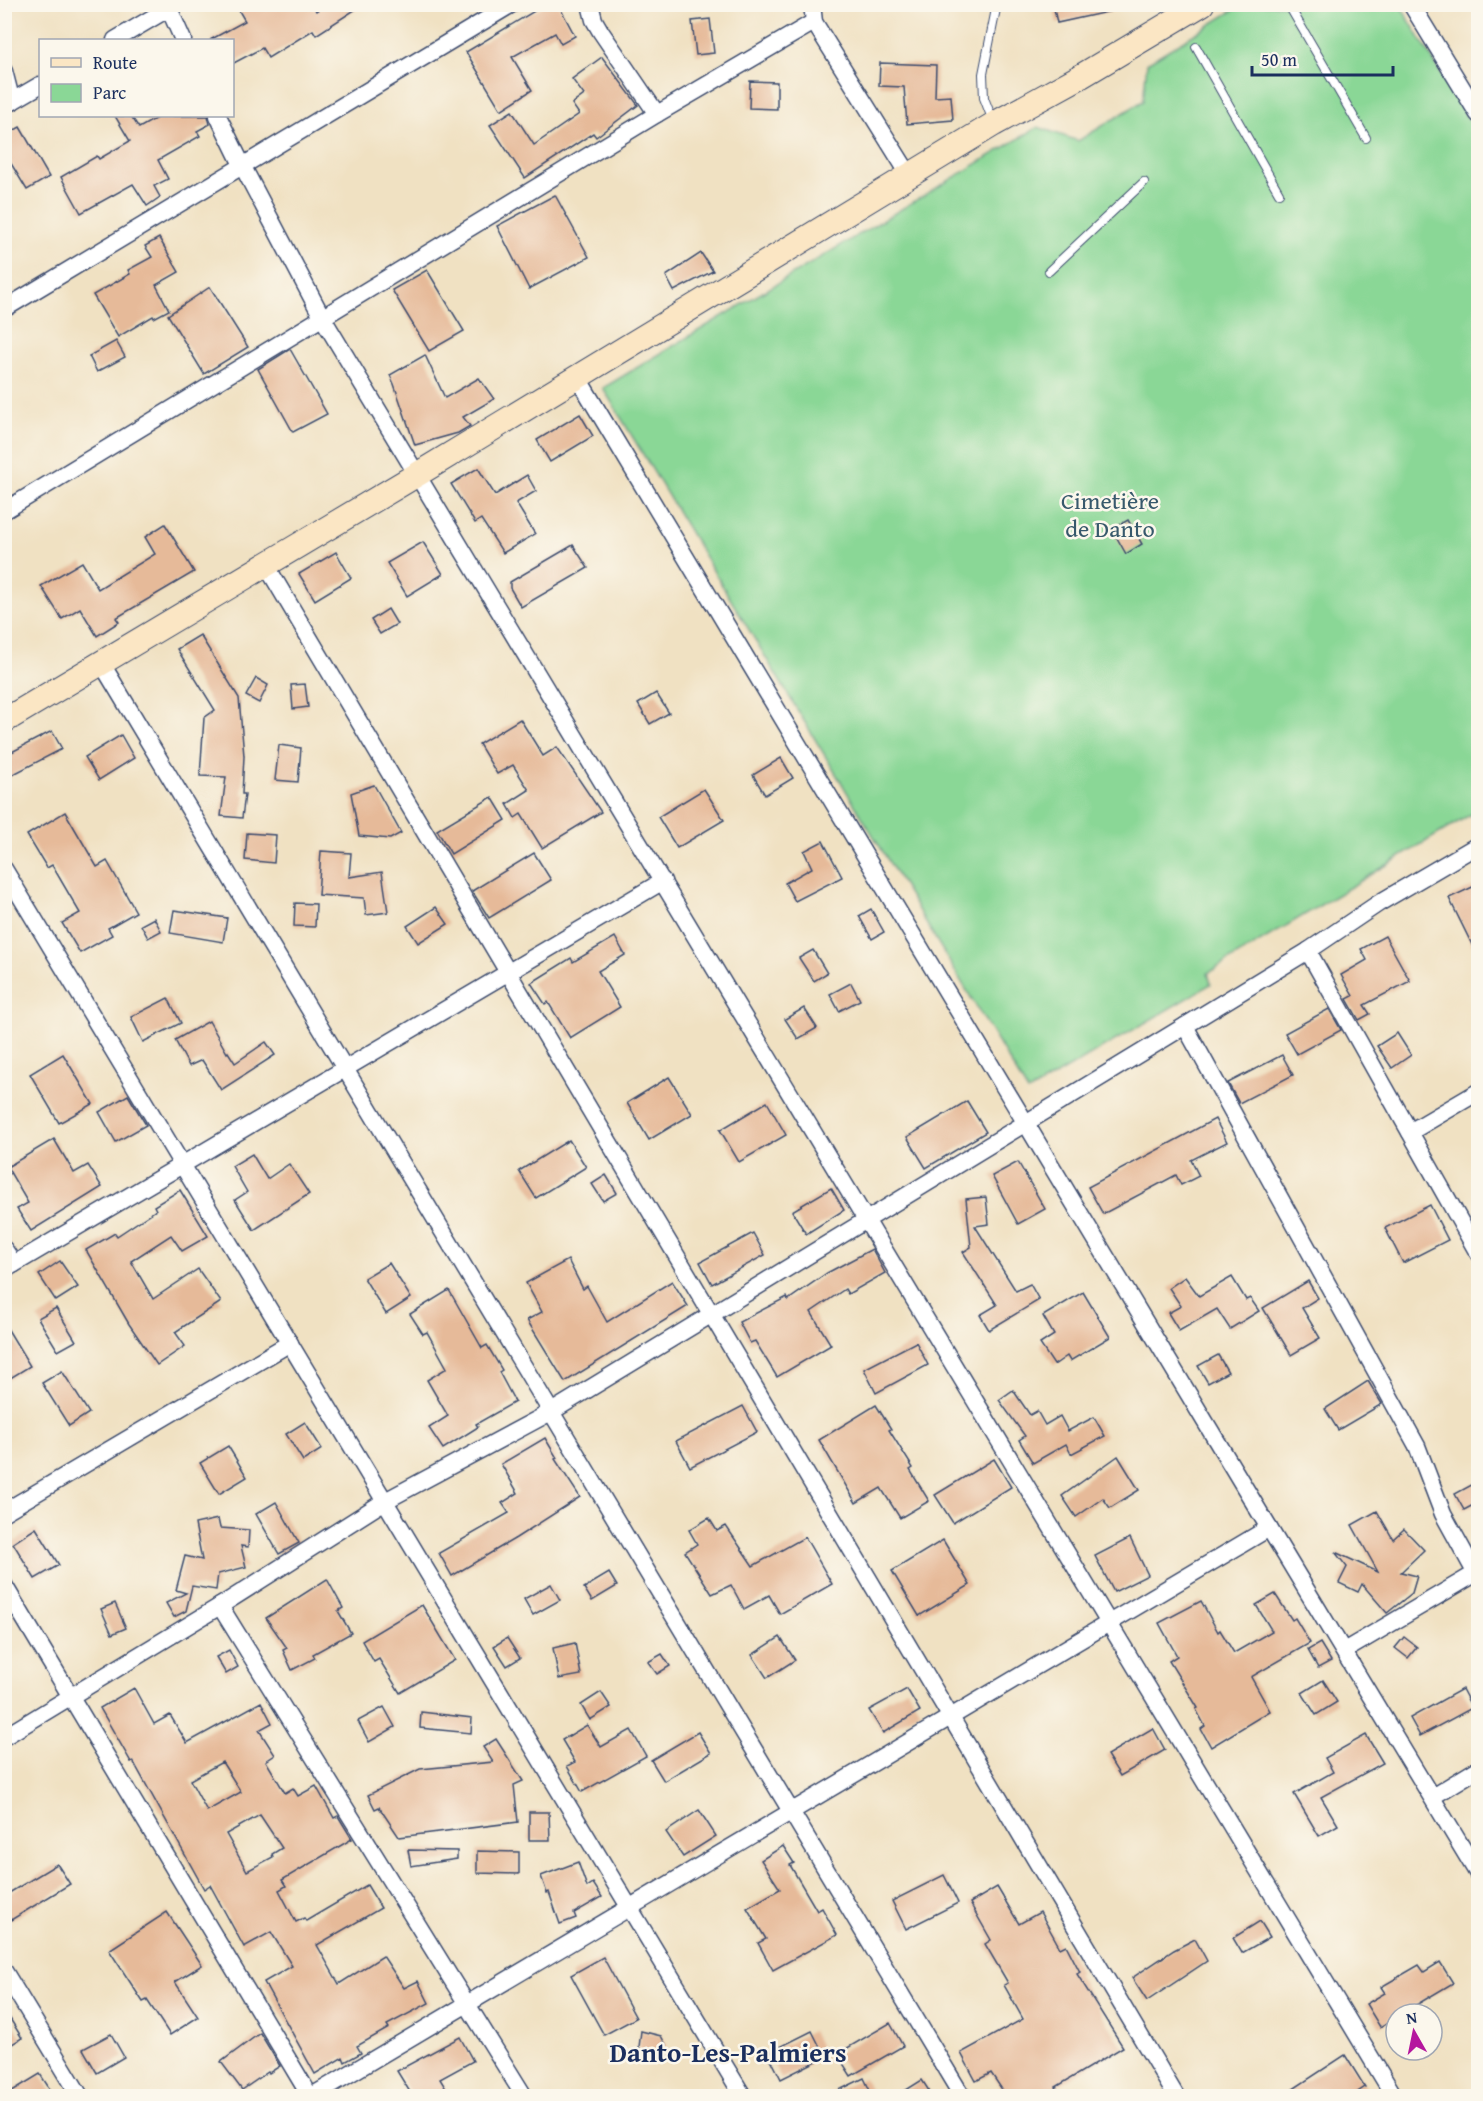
<svg xmlns="http://www.w3.org/2000/svg" width="1483" height="2101" font-family="'Gentium Book Plus',serif">
	<style>
		.green { fill: #8ad796; stroke: #52837a; stroke-width: 1.5 }
		.building { fill: #e6ba99; fill-rule: evenodd }
		.lines { fill: none; stroke-linecap: round; stroke-linejoin: round }
		.lane-casing { stroke: #3b4a6d; stroke-width: 10 }
		.street-casing { stroke: #3b4a6d; stroke-width: 19 }
		.secondary-casing { stroke: #3b4a6d; stroke-width: 26 }
		.lane { stroke: #fff; stroke-width: 8 }
		.street { stroke: #fff; stroke-width: 16 }
		.secondary { stroke: #fbe6c4; stroke-width: 24 }
		.labels { text-anchor: middle; stroke-width: 5; stroke-linejoin: round; paint-order: stroke }
		.park-label { font-size: 24px; fill: #37596c; stroke: #fbf7ec }
		.quarter-label { font-size: 27px; font-weight: bold; fill: #1b2f5e; stroke: #fbf7ec }
	</style>
	<rect width="100%" height="100%" fill="#fbf7ec"/>
	<filter id="ink" filterUnits="userSpaceOnUse"><feTurbulence type="fractalNoise" baseFrequency=".0167" numOctaves="2"/><feDisplacementMap in="SourceGraphic" scale="12" xChannelSelector="R" yChannelSelector="G"/><feConvolveMatrix kernelMatrix="1 2 1 2 8 2 1 2 1" color-interpolation-filters="sRGB"/></filter>
	<filter id="wash" filterUnits="userSpaceOnUse"><feTurbulence type="fractalNoise" baseFrequency=".008" numOctaves="4" result="noise"/><feDisplacementMap in="SourceGraphic" scale="24" xChannelSelector="R" yChannelSelector="G"/><feGaussianBlur stdDeviation="1.35" result="paint"/><feColorMatrix in="noise" values="0 0 0 0 0 0 0 0 0 0 0 0 0 0 0 0 0 1.4 0 .05"/><feComposite in="paint" operator="in"/></filter>
	<g filter="url(#wash)">
		<rect width="100%" height="100%" fill="#f0e1c2"/>
		<polygon class="green" points="1242,5 1400,5 1478,135 1478,810 1208,973 1211,984 1028,1092 603,388 1038,127 1078,141 1143,101 1147,63"/>
		<g id="blocks">
			<g class="building">
				<polygon points="235,4 312,4 316,11 327,4 364,4 316,35 313,30 268,58 262,48 232,64 232,40 210,40 245,21"/>
				<polygon points="546,4 558,4 575,36 561,44 555,33 512,57 532,90 501,110 466,52"/>
				<polygon points="1053,4 1111,4 1112,11 1057,23"/>
				<polygon points="710,19 714,53 696,55 692,21"/>
				<polygon points="602,57 638,105 596,137 593,133 525,178 490,125 512,111 534,145 579,114 572,104 584,95 572,79"/>
				<polygon points="880,63 936,65 935,97 951,96 953,120 907,124 904,87 879,86"/>
				<polygon points="750,81 777,82 777,109 749,108"/>
				<polygon points="115,116 131,116 139,128 160,116 208,116 210,124 197,131 200,136 158,160 168,179 154,186 160,197 147,206 133,184 81,213 61,177 97,156 99,159 130,141"/>
				<polygon points="20,127 49,177 27,190 4,152 4,136"/>
				<polygon points="555,195 589,257 529,289 497,226"/>
				<polygon points="159,238 179,272 156,285 169,310 154,318 153,316 118,337 93,295 130,274 128,270 152,257 145,246"/>
				<polygon points="701,253 713,271 674,291 666,276"/>
				<polygon points="427,270 464,331 429,351 392,290"/>
				<polygon points="210,287 248,347 204,374 168,315"/>
				<polygon points="116,341 125,357 97,372 89,356"/>
				<polygon points="290,349 327,414 293,432 258,369"/>
				<polygon points="425,355 445,398 479,378 494,399 463,417 470,426 458,433 415,445 394,384 390,375"/>
				<polygon points="580,414 593,436 550,462 537,440"/>
				<polygon points="478,468 495,495 527,475 536,491 516,503 535,534 503,553 481,519 475,523 451,484"/>
				<polygon points="1128,520 1142,544 1126,554 1112,529"/>
				<polygon points="165,524 194,572 116,618 119,622 97,636 80,608 62,619 41,586 82,562 98,589 155,554 145,537"/>
				<polygon points="423,542 443,574 407,596 387,563"/>
				<polygon points="573,545 588,568 521,607 510,588 510,582"/>
				<polygon points="336,552 351,578 315,600 299,574"/>
				<polygon points="388,609 397,624 380,634 371,620"/>
				<polygon points="200,635 239,698 244,756 242,794 245,794 242,818 221,816 226,777 200,776 204,718 215,710 177,649"/>
				<polygon points="256,678 268,685 259,703 246,696"/>
				<polygon points="305,684 308,707 293,709 291,685"/>
				<polygon points="656,693 669,713 650,724 638,704"/>
				<polygon points="520,719 543,756 557,747 601,812 542,848 521,814 515,818 507,804 529,790 513,765 497,774 479,744"/>
				<polygon points="52,731 62,749 4,779 4,756"/>
				<polygon points="121,735 134,758 99,780 85,757"/>
				<polygon points="279,745 301,748 298,782 275,780"/>
				<polygon points="781,758 793,778 765,795 753,775"/>
				<polygon points="374,785 401,833 390,839 359,836 351,793"/>
				<polygon points="704,789 724,820 677,848 658,817"/>
				<polygon points="492,797 506,820 451,854 437,830"/>
				<polygon points="65,812 97,867 107,861 136,912 108,928 112,935 80,953 62,923 80,913 52,865 47,868 27,835"/>
				<polygon points="247,833 276,835 274,863 245,860"/>
				<polygon points="823,841 842,877 795,901 785,883 812,868 804,851"/>
				<polygon points="321,851 351,853 349,877 382,872 388,912 366,915 364,898 318,895"/>
				<polygon points="534,853 551,880 489,918 472,891"/>
				<polygon points="1479,884 1479,959 1449,898"/>
				<polygon points="295,903 316,904 315,927 294,926"/>
				<polygon points="436,907 448,924 418,943 407,926"/>
				<polygon points="871,909 884,932 872,939 859,916"/>
				<polygon points="174,910 227,918 223,942 170,933"/>
				<polygon points="154,918 161,931 148,938 141,925"/>
				<polygon points="1385,936 1410,981 1364,1005 1370,1014 1359,1020 1347,999 1353,996 1341,975 1367,960 1361,949"/>
				<polygon points="615,937 625,955 598,971 620,1007 570,1038 548,1002 545,1004 531,983 571,958 573,962"/>
				<polygon points="813,950 827,973 814,981 799,958"/>
				<polygon points="851,983 860,1000 839,1011 830,994"/>
				<polygon points="168,998 181,1023 143,1042 131,1017"/>
				<polygon points="804,1008 817,1028 798,1039 785,1019"/>
				<polygon points="1329,1009 1341,1030 1297,1054 1285,1033"/>
				<polygon points="209,1021 227,1053 228,1052 235,1063 266,1042 275,1055 221,1090 202,1060 189,1066 175,1040"/>
				<polygon points="1397,1033 1411,1055 1392,1068 1377,1046"/>
				<polygon points="63,1054 93,1104 59,1123 30,1074"/>
				<polygon points="1282,1055 1293,1075 1239,1103 1228,1083"/>
				<polygon points="669,1077 692,1114 649,1140 627,1103"/>
				<polygon points="128,1095 146,1125 116,1142 99,1112"/>
				<polygon points="967,1101 986,1132 926,1168 907,1137"/>
				<polygon points="767,1102 786,1135 739,1162 720,1130"/>
				<polygon points="1215,1119 1227,1142 1191,1160 1199,1176 1181,1185 1176,1175 1103,1214 1088,1187"/>
				<polygon points="54,1139 74,1173 88,1165 102,1187 31,1231 17,1209 28,1203 7,1167"/>
				<polygon points="569,1140 586,1167 536,1198 519,1171"/>
				<polygon points="252,1154 267,1179 289,1164 309,1194 254,1230 235,1200 247,1192 232,1166"/>
				<polygon points="1018,1162 1045,1209 1018,1224 992,1176"/>
				<polygon points="606,1175 617,1193 603,1201 592,1184"/>
				<polygon points="831,1188 844,1210 806,1234 792,1211"/>
				<polygon points="180,1190 208,1236 182,1251 171,1235 131,1261 153,1299 198,1269 221,1302 175,1332 185,1346 157,1365 129,1324 86,1250 115,1233 117,1236 156,1210 154,1206"/>
				<polygon points="986,1197 989,1224 975,1226 1016,1291 1030,1284 1039,1300 989,1330 980,1315 997,1305 963,1252 971,1247 966,1199"/>
				<polygon points="1430,1205 1448,1240 1403,1263 1385,1228"/>
				<polygon points="753,1233 765,1255 712,1284 700,1262"/>
				<polygon points="872,1249 885,1273 848,1294 845,1289 811,1312 831,1345 777,1377 755,1341 750,1343 739,1322 787,1297 788,1300 827,1273"/>
				<polygon points="568,1260 583,1289 587,1286 607,1322 672,1281 688,1306 565,1382 527,1320 542,1312 526,1283"/>
				<polygon points="60,1261 78,1287 56,1301 39,1275"/>
				<polygon points="389,1263 411,1298 386,1314 364,1278"/>
				<polygon points="1185,1277 1199,1296 1232,1277 1246,1300 1250,1298 1259,1311 1230,1329 1217,1309 1179,1331 1168,1313 1181,1306 1169,1288"/>
				<polygon points="1308,1281 1318,1298 1302,1308 1320,1338 1291,1355 1263,1308"/>
				<polygon points="449,1290 482,1348 487,1345 502,1370 499,1372 515,1402 476,1424 478,1427 443,1449 429,1428 448,1416 427,1380 447,1368 427,1332 423,1334 410,1314"/>
				<polygon points="1083,1292 1110,1337 1070,1361 1067,1356 1054,1365 1040,1344 1054,1335 1043,1316"/>
				<polygon points="56,1308 76,1341 58,1351 38,1318"/>
				<polygon points="4,1323 30,1366 4,1382"/>
				<polygon points="916,1342 928,1365 876,1393 864,1369"/>
				<polygon points="1218,1355 1228,1372 1208,1383 1198,1366"/>
				<polygon points="62,1371 89,1413 69,1426 42,1383"/>
				<polygon points="1368,1381 1382,1404 1338,1430 1325,1409"/>
				<polygon points="1013,1390 1030,1415 1037,1411 1045,1425 1060,1416 1068,1431 1094,1417 1105,1436 1071,1454 1066,1444 1033,1463 1019,1440 1025,1436 999,1400"/>
				<polygon points="876,1405 891,1429 889,1430 913,1468 910,1470 929,1501 900,1518 881,1488 856,1503 819,1440"/>
				<polygon points="743,1406 757,1432 690,1467 676,1441"/>
				<polygon points="305,1422 322,1449 303,1461 286,1434"/>
				<polygon points="545,1438 557,1458 555,1459 580,1497 516,1538 452,1576 439,1553 509,1513 502,1503 518,1493 501,1464"/>
				<polygon points="228,1446 247,1477 219,1494 200,1463"/>
				<polygon points="1118,1456 1139,1490 1110,1508 1103,1498 1076,1517 1062,1496"/>
				<polygon points="994,1459 1011,1487 953,1523 935,1495"/>
				<polygon points="1479,1481 1479,1502 1464,1510 1455,1494"/>
				<polygon points="276,1502 299,1543 279,1554 256,1514"/>
				<polygon points="1377,1511 1393,1539 1404,1529 1424,1550 1401,1572 1417,1576 1412,1593 1387,1613 1362,1584 1358,1592 1339,1583 1347,1567 1335,1552 1378,1572 1352,1525"/>
				<polygon points="709,1518 717,1531 726,1526 753,1566 805,1537 832,1584 780,1614 769,1595 744,1609 731,1585 712,1594 685,1552 697,1544 689,1530"/>
				<polygon points="218,1519 220,1528 249,1530 248,1547 241,1546 246,1567 218,1574 216,1590 192,1586 186,1611 174,1617 166,1603 186,1593 176,1590 185,1556 202,1560 195,1524"/>
				<polygon points="36,1528 59,1565 35,1579 13,1543"/>
				<polygon points="1130,1538 1148,1575 1114,1592 1095,1556"/>
				<polygon points="943,1540 970,1585 919,1616 892,1571"/>
				<polygon points="609,1573 617,1586 592,1601 584,1588"/>
				<polygon points="327,1579 343,1608 338,1611 351,1633 313,1654 315,1658 292,1670 283,1650 287,1648 266,1618"/>
				<polygon points="551,1584 560,1600 533,1615 524,1599"/>
				<polygon points="1275,1594 1292,1620 1295,1618 1310,1643 1251,1677 1270,1711 1211,1747 1201,1729 1205,1726 1196,1709 1198,1708 1169,1661 1177,1656 1159,1623 1201,1601 1218,1632 1220,1630 1234,1653 1272,1631 1256,1605"/>
				<polygon points="115,1603 126,1628 112,1634 101,1609"/>
				<polygon points="422,1605 455,1660 400,1693 379,1659 374,1662 362,1641"/>
				<polygon points="780,1637 795,1660 767,1678 752,1655"/>
				<polygon points="1404,1637 1417,1647 1408,1658 1395,1648"/>
				<polygon points="507,1638 520,1658 507,1666 494,1646"/>
				<polygon points="575,1643 581,1675 559,1679 553,1648"/>
				<polygon points="1320,1643 1331,1661 1318,1668 1308,1650"/>
				<polygon points="229,1650 238,1667 226,1674 216,1657"/>
				<polygon points="662,1654 670,1666 657,1674 648,1662"/>
				<polygon points="1323,1680 1337,1702 1316,1715 1302,1693"/>
				<path d="M 134,1688 L 154,1724 L 170,1715 L 187,1743 L 261,1702 L 272,1723 L 259,1730 L 275,1755 L 266,1761 L 285,1793 L 293,1788 L 298,1796 L 316,1786 L 334,1818 L 338,1816 L 352,1839 L 282,1880 L 286,1886 L 279,1890 L 296,1922 L 304,1918 L 306,1921 L 367,1885 L 381,1908 L 317,1945 L 339,1984 L 383,1956 L 404,1988 L 418,1981 L 429,2003 L 387,2025 L 389,2028 L 357,2046 L 361,2053 L 345,2062 L 343,2057 L 315,2074 L 264,1982 L 292,1966 L 271,1932 L 244,1947 L 210,1885 L 204,1889 L 133,1761 L 131,1762 L 100,1708 ZM 222,1762 L 241,1792 L 207,1811 L 190,1780 ZM 260,1815 L 282,1848 L 272,1854 L 273,1857 L 247,1871 L 226,1834 Z"/>
				<polygon points="907,1689 920,1711 883,1733 869,1710"/>
				<polygon points="1462,1689 1472,1708 1420,1736 1410,1718"/>
				<polygon points="601,1692 611,1707 590,1720 581,1705"/>
				<polygon points="384,1707 395,1727 369,1742 358,1721"/>
				<polygon points="421,1712 472,1718 471,1733 420,1728"/>
				<polygon points="587,1725 601,1747 631,1730 646,1756 582,1792 567,1766 575,1762 562,1740"/>
				<polygon points="1153,1728 1165,1750 1120,1776 1107,1755"/>
				<polygon points="698,1732 711,1753 664,1781 651,1760"/>
				<polygon points="1366,1735 1383,1763 1321,1797 1338,1825 1319,1836 1294,1794 1333,1772 1325,1758"/>
				<polygon points="496,1739 523,1781 514,1785 518,1822 399,1837 379,1807 375,1809 368,1795 420,1769 493,1762 483,1747"/>
				<polygon points="699,1810 716,1836 683,1857 666,1832"/>
				<polygon points="529,1812 549,1812 550,1840 529,1840"/>
				<polygon points="783,1846 794,1863 790,1865 817,1911 822,1908 837,1935 773,1970 758,1943 766,1939 747,1908 780,1889 761,1860"/>
				<polygon points="408,1850 457,1851 457,1859 411,1866"/>
				<polygon points="477,1851 519,1852 519,1874 477,1873"/>
				<polygon points="578,1862 587,1887 593,1883 602,1897 574,1913 576,1918 560,1924 549,1892 547,1893 541,1876"/>
				<polygon points="57,1864 70,1884 11,1920 4,1910 4,1896"/>
				<polygon points="944,1875 958,1903 906,1929 892,1901"/>
				<polygon points="997,1887 1019,1924 1040,1912 1060,1948 1066,1945 1080,1972 1077,1974 1123,2047 1056,2087 1062,2097 1007,2097 991,2073 976,2081 961,2053 1023,2019 1004,1985 1008,1983 985,1944 991,1940 970,1903"/>
				<polygon points="167,1912 202,1965 175,1982 198,2017 170,2035 147,2000 143,2002 109,1950"/>
				<polygon points="1260,1921 1270,1937 1242,1953 1233,1938"/>
				<polygon points="1195,1939 1207,1961 1147,2001 1132,1978 1174,1950"/>
				<polygon points="603,1957 636,2018 604,2035 571,1975"/>
				<polygon points="1440,1962 1453,1983 1401,2014 1396,2014 1396,2017 1380,2027 1366,2004 1385,1993 1381,1987 1419,1965 1424,1972"/>
				<polygon points="4,2009 22,2038 4,2049"/>
				<polygon points="890,2023 903,2046 851,2076 837,2054"/>
				<polygon points="641,2031 661,2036 666,2045 663,2055 654,2060 644,2057 639,2047"/>
				<polygon points="812,2031 825,2057 781,2079 768,2053"/>
				<polygon points="260,2033 280,2066 269,2073 268,2072 242,2090 221,2062"/>
				<polygon points="111,2034 124,2057 97,2073 83,2049"/>
				<polygon points="460,2037 473,2061 440,2079 451,2097 413,2097 397,2071"/>
				<polygon points="1345,2055 1365,2087 1350,2097 1281,2097"/>
				<polygon points="40,2074 55,2097 4,2097 4,2096"/>
				<polygon points="864,2078 873,2097 825,2097"/>
				<polygon points="922,2080 933,2097 895,2097"/>
			</g>
		</g>
	</g>
	<g filter="url(#ink)">
		<use href="#blocks" fill-opacity="0" stroke="#3b4a6d" stroke-width="1.5"/>
		<g class="lines">
			<g class="lane-casing">
				<g id="lane">
					<polyline points="1288,4 1366,138"/>
					<polyline points="1196,47 1279,193"/>
					<polyline points="993,121 984,98 983,74 997,4"/>
					<polyline points="1049,271 1144,182"/>
				</g>
			</g>
			<g class="street-casing">
				<g id="street">
					<polyline points="167,4 183,40"/>
					<polyline points="590,4 594,20 601,32 657,114"/>
					<polyline points="812,4 814,22 910,176"/>
					<polyline points="1411,4 1478,114"/>
					<polyline points="115,40 176,4"/>
					<polyline points="4,71 12,102"/>
					<polyline points="4,106 40,85"/>
					<polyline points="218,116 243,167 322,317 1394,2096"/>
					<polyline points="4,309 512,4"/>
					<polyline points="578,378 1269,1528 1478,1874"/>
					<polyline points="4,511 657,114 814,22"/>
					<polyline points="266,565 1176,2096"/>
					<polyline points="102,664 962,2096"/>
					<polyline points="4,869 743,2096"/>
					<polyline points="1308,951 1478,1253"/>
					<polyline points="1185,1026 1417,1446 1443,1514 1476,1574"/>
					<polyline points="1410,1132 1478,1092"/>
					<polyline points="4,1249 14,1264"/>
					<polyline points="4,1270 663,881"/>
					<polyline points="4,1512 290,1343"/>
					<polyline points="4,1585 310,2096"/>
					<polyline points="220,1606 524,2096"/>
					<polyline points="1344,1651 1478,1572"/>
					<polyline points="4,1737 220,1606 385,1501 551,1412 1308,951 1379,903 1478,845"/>
					<polyline points="1432,1797 1478,1769"/>
					<polyline points="4,1971 80,2096"/>
					<polyline points="312,2096 1269,1528"/>
				</g>
			</g>
			<g class="secondary-casing">
				<polyline id="secondary" points="4,721 418,474 994,124 1083,75 1202,4"/>
			</g>
			<use href="#lane" class="lane"/>
			<use href="#street" class="street"/>
			<use href="#secondary" class="secondary"/>
		</g>
	</g>
	<g class="labels">
		<g class="park-label">
			<text x="1110" y="509">Cimetière<tspan x="1110" dy="28">de Danto</tspan></text>
		</g>
		<g class="quarter-label">
			<text x="728" y="2062">Danto-Les-Palmiers</text>
		</g>
	</g>
	<rect width="1483" height="2101" fill="none" stroke="#fbf7ec" stroke-width="24"/>
	<rect x="39" y="39" width="195" height="78" fill="#fbf7ec" stroke="#a1a7b3" stroke-width="1.5"/>
	<rect x="51" y="58" width="30" height="9" fill="#fbe6c4" stroke="#a1a7b3" stroke-width="1.5"/>
	<text x="93" y="69" font-size="18" fill="#1b2f5e">Route</text>
	<rect x="51" y="84" width="30" height="18" fill="#8ad796" stroke="#a1a7b3" stroke-width="1.5"/>
	<text x="93" y="99" font-size="18" fill="#1b2f5e">Parc</text>
	<g transform="translate(1414 2032) rotate(351)"><circle r="28" fill="#fbf7ec" stroke="#a1a7b3" stroke-width="1.5"/>
	<path d="M0-4.5L10 22L0 15L-10 22Z" fill="#b5179e"/>
	<text y="-9" font-size="16" font-weight="bold" text-anchor="middle" fill="#1b2f5e">N</text>
	</g>
	<path d="M1252 66v9h141v-9" fill="none" stroke="#1b2f5e" stroke-width="3"/>
	<text x="1261" y="66" font-size="18" fill="#1b2f5e" stroke="#fbf7ec" stroke-width="4.5" paint-order="stroke">50 m</text>
</svg>
